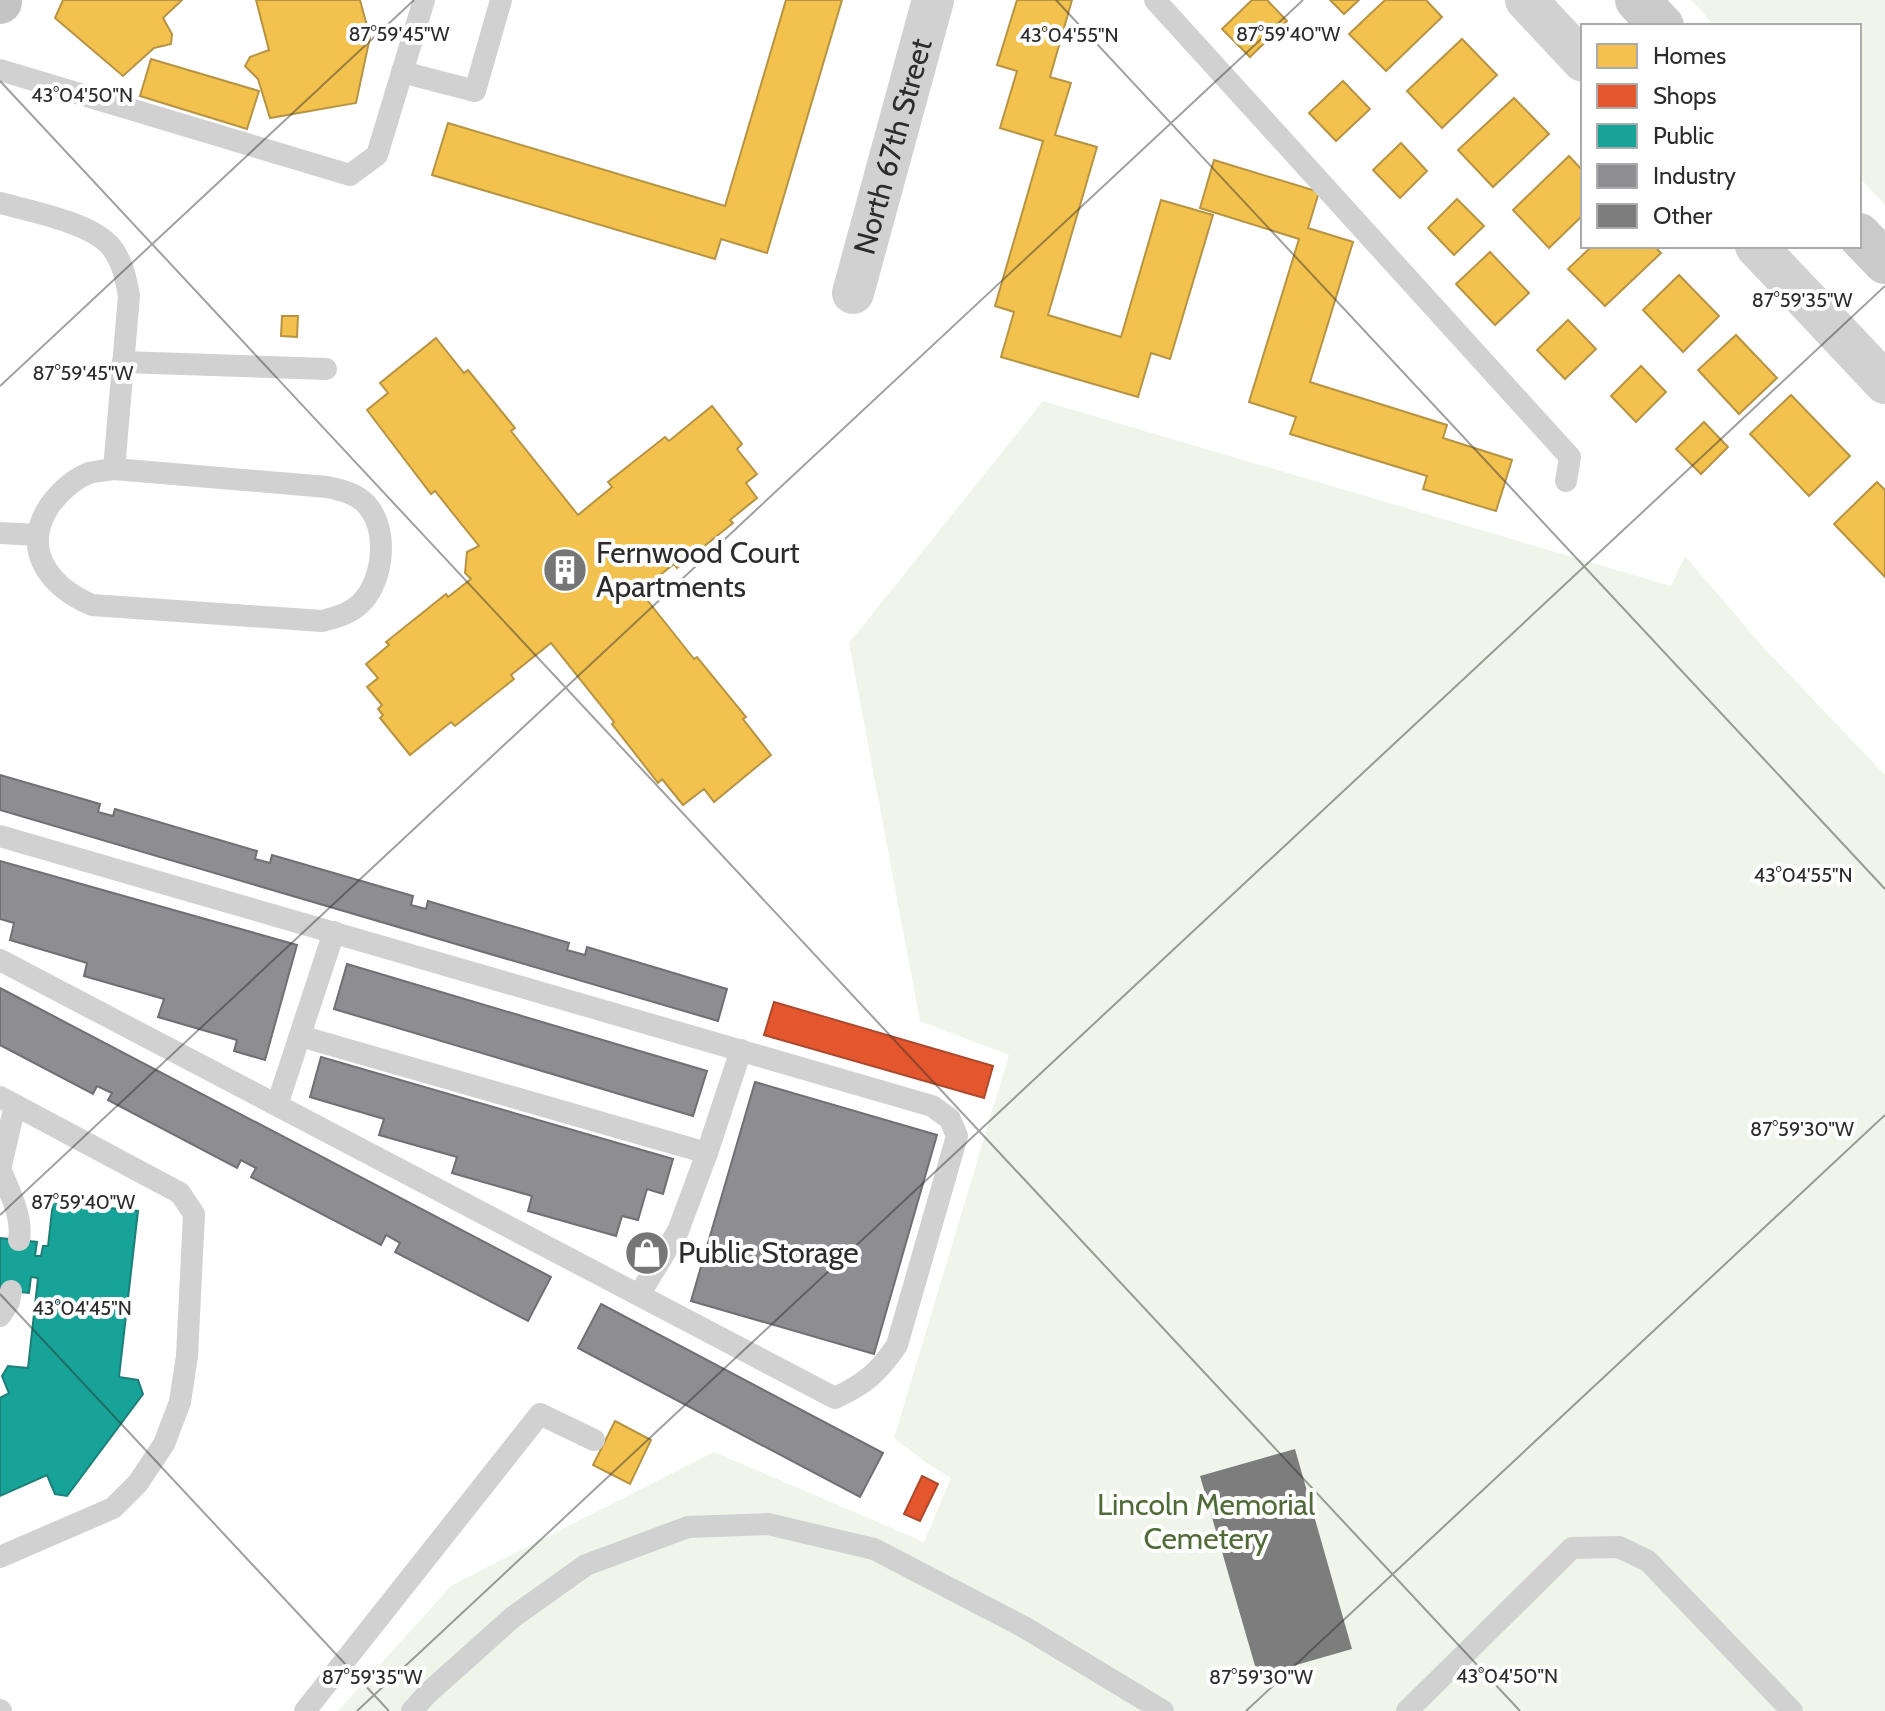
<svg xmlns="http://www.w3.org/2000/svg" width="1885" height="1711" font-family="Cabin,sans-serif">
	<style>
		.green { fill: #f0f5ea }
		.homes { fill: #f2c14e; stroke: #b79444; stroke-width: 2 }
		.shops { fill: #e4572e; stroke: #ad4a2d; stroke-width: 2 }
		.public { fill: #17a398; stroke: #1d7f78; stroke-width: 2 }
		.industry { fill: #8d8d92; stroke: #707073; stroke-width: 2 }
		.building { fill: #7d7d7d }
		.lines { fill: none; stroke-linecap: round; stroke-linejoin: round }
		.lane { stroke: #d1d1d1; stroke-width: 22 }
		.street { stroke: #d1d1d1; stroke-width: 42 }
		.secondary { stroke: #cacaca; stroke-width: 44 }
		.primary { stroke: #c4c4c4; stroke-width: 44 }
		.ticks { fill: none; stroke: #2c2c2c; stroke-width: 2; stroke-opacity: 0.45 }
		.labels { text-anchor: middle; stroke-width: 8; stroke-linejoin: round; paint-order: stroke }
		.street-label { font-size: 30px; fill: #2c2c2c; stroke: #fff }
		.poi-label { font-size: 30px; fill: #2c2c2c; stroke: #fff; text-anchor: start }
		.park-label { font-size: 30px; fill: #506b37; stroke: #fff }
		.ticks-label { font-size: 20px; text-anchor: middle; fill: #2c2c2c; stroke: #fff; stroke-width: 8; stroke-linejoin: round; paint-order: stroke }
	</style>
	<rect width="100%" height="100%" fill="#fff"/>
	<g class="green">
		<polygon points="1691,0 1885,0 1885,205 1859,177 1859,26 1715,26"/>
		<polygon points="1043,401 1671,586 1685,556 1763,647 1885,775 1885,1711 338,1711 452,1585 714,1452 924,1542 951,1478 927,1463 894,1438 1009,1055 920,1021 849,643"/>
	</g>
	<g class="homes">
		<polygon points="63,0 182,0 163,18 172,34 171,44 154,48 123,76 55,18"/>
		<polygon points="256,0 360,0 370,37 356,103 270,118 258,79 245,66 250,57 269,50"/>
		<polygon points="786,0 842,0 767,253 721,239 715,259 432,175 448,123 725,206"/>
		<polygon points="1017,0 1072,0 1050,77 1071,83 1055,135 1097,147 1048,315 1121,337 1161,200 1213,215 1170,359 1151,353 1138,397 1001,357 1014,312 995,306 1043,141 1000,128 1017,71 997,65"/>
		<polygon points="1252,0 1267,0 1287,21 1250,57 1222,29"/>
		<polygon points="1330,0 1359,0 1344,14"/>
		<polygon points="1385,0 1426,0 1442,17 1386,71 1349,34"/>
		<polygon points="1462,39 1497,75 1442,128 1407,91"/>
		<polygon points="151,59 259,91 247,129 140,96"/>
		<polygon points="1343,81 1370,109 1336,141 1309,113"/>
		<polygon points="1514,98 1549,134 1493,187 1458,150"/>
		<polygon points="1401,143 1427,171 1400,198 1373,170"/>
		<polygon points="1569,156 1583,171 1583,215 1549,248 1513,210"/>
		<polygon points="1214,160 1319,192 1308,228 1353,242 1310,382 1447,425 1443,438 1512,460 1496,511 1423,489 1427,476 1290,434 1296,417 1249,402 1299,239 1200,208"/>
		<polygon points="1457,199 1484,226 1454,255 1428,228"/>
		<polygon points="1592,246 1654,246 1661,253 1605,306 1568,269"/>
		<polygon points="1490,252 1529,293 1495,325 1456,284"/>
		<polygon points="1679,275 1719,316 1683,352 1643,310"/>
		<polygon points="282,316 298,316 297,337 281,336"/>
		<polygon points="1568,320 1596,349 1565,379 1537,350"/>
		<polygon points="1736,335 1777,378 1739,414 1698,370"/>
		<polygon points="436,338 464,373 468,370 515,428 511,431 578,515 612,487 608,482 665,437 669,441 712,406 742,444 737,449 757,474 746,483 757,498 730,520 733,523 677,568 674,564 640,591 694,659 697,657 746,717 743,719 771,755 714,802 704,789 683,805 662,779 658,783 612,724 614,722 551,643 511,675 514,679 455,726 451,722 410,755 380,718 383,715 378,709 382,705 367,687 378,678 366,664 389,645 386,642 446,594 448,597 471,579 465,573 467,552 479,546 435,491 431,494 367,410 388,393 380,383"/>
		<polygon points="1641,366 1666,392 1636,422 1611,396"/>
		<polygon points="1791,395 1850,456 1809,496 1750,434"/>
		<polygon points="1704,422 1728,447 1701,474 1676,449"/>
		<polygon points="1877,482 1885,490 1885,577 1834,524"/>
		<polygon points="615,1421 651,1440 630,1484 593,1465"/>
	</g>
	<g class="shops">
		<polygon points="774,1002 993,1066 984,1098 764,1035"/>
		<polygon points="922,1476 938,1484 920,1521 904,1514"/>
	</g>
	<polygon class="public" points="53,1202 138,1211 119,1377 138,1380 143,1394 67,1496 55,1494 47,1475 0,1496 0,1398 9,1393 2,1376 8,1366 28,1368 38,1278 31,1277 29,1293 0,1290 0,1238 37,1242 35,1256 41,1256 43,1246 48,1246"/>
	<g class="industry">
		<polygon points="0,775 100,804 98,812 113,816 115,809 257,851 255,859 270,863 272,855 413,896 411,905 426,909 428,901 569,943 567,950 585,955 587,947 727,989 718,1021 0,810"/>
		<polygon points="0,861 297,945 265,1060 234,1051 237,1040 158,1017 164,999 84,976 87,963 10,940 14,923 0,919"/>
		<polygon points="347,964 707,1071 693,1116 334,1009"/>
		<polygon points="0,988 551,1277 528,1321 395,1252 400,1243 386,1235 381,1245 251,1177 256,1168 241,1160 237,1168 108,1100 112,1093 97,1086 93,1094 0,1045"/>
		<polygon points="321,1057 673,1159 663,1194 647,1189 638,1220 622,1216 616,1236 528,1211 532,1196 452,1173 457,1157 379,1135 384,1119 310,1097"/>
		<polygon points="755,1082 937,1135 874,1354 691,1301"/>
		<polygon points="601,1304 883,1453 860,1497 578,1348"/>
	</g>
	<polygon class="building" points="1295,1449 1352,1649 1258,1676 1200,1476"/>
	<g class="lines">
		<g class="lane">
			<polyline points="1155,0 1570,457 1566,481"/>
			<polyline points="0,70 350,175 377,155 424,0"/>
			<polyline points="402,72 475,91 501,0"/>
			<path d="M 0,203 C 30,211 93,223 112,248 C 123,263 126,279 129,296 L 114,469"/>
			<polyline points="123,362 326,369"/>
			<path d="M 114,469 L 327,487 C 341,490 356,493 366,504 C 389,529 384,580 361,603 C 350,614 336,617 322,621 L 92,605 C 50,587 20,550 50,505 C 60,492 73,479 89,473 C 97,471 106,470 114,469 Z"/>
			<polyline points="0,533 38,535"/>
			<path d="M 0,836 L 932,1106 L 950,1119 L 957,1136 L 897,1345 C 879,1372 865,1384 835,1398 L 0,960"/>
			<polyline points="300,1036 707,1153"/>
			<polyline points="0,1097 180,1193 194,1214 187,1356 180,1402 164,1444 138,1483 113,1508 0,1557"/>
			<polyline points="277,1105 334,932"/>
			<path d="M 0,1169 C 9,1191 23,1216 19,1240"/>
			<polyline points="0,1170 15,1105"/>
			<polyline points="639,1295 678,1231 707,1153 741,1050"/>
			<polyline points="0,1316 9,1302 11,1291"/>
			<polyline points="0,1710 1,1711"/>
			<polyline points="305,1711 540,1414 594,1440"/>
			<polyline points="412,1711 428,1693 513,1617 586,1565 688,1527 768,1524 874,1549 1024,1627 1163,1711"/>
			<polyline points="1407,1711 1572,1548 1619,1547 1648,1561 1792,1711"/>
		</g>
		<g class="street">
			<polyline points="1526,0 1583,61"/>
			<polyline points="1756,246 1885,383"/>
			<path id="s1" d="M 853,293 L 933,0"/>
		</g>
		<g class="secondary">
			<polyline points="1637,0 1662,26"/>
			<polyline points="1859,235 1885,262"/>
		</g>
		<polyline class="primary" points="0,2 0,0"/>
	</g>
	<path class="ticks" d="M 1056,0 L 1885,889M 0,81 L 1520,1711M 0,386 L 414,0M 0,1215 L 1303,0M 0,1294 L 389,1711M 357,1711 L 1885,286M 1246,1711 L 1885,1115"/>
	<defs>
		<g id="building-disc" transform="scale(2.3)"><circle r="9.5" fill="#767676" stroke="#fff"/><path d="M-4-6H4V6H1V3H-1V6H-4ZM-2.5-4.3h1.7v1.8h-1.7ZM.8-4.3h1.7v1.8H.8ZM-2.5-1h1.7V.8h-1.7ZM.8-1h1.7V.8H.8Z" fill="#fff"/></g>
		<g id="shop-disc" transform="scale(2.3)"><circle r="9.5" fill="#767676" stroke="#fff"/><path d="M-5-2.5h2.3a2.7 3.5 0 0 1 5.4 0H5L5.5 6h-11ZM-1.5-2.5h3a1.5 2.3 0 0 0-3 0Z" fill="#fff"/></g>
	</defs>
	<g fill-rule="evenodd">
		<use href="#building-disc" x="565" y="570"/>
		<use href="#shop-disc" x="647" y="1253"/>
	</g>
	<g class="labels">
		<g class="street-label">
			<text dy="10" stroke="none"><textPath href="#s1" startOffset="152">North 67th Street</textPath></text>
		</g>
		<g class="poi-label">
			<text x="596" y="563">Fernwood Court<tspan x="596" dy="34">Apartments</tspan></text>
			<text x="678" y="1263">Public Storage</text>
		</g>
		<g class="park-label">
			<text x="1206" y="1515">Lincoln Memorial<tspan x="1206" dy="34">Cemetery</tspan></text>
		</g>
	</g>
	<g class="ticks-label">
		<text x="399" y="41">87°59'45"W</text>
		<text x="1288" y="41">87°59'40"W</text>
		<text x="1069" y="42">43°04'55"N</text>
		<text x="82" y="102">43°04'50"N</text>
		<text x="1802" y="307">87°59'35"W</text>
		<text x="83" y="380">87°59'45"W</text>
		<text x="1803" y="882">43°04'55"N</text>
		<text x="1802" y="1136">87°59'30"W</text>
		<text x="83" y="1209">87°59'40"W</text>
		<text x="82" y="1315">43°04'45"N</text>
		<text x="1507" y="1683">43°04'50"N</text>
		<text x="372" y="1684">87°59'35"W</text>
		<text x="1261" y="1684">87°59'30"W</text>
	</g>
	<rect x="1581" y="24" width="280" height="224" fill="#ffffff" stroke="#ababab" stroke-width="2"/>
	<rect x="1597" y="44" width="40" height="24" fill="#f2c14e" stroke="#ababab" stroke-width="2"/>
	<text x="1653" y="64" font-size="24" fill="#2c2c2c">Homes</text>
	<rect x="1597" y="84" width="40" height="24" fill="#e4572e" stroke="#ababab" stroke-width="2"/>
	<text x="1653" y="104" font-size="24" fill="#2c2c2c">Shops</text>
	<rect x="1597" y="124" width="40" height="24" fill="#17a398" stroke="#ababab" stroke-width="2"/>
	<text x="1653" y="144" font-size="24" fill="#2c2c2c">Public</text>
	<rect x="1597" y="164" width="40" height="24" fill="#8d8d92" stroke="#ababab" stroke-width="2"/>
	<text x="1653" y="184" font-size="24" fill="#2c2c2c">Industry</text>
	<rect x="1597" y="204" width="40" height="24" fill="#7d7d7d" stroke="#ababab" stroke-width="2"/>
	<text x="1653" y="224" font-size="24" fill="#2c2c2c">Other</text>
</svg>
